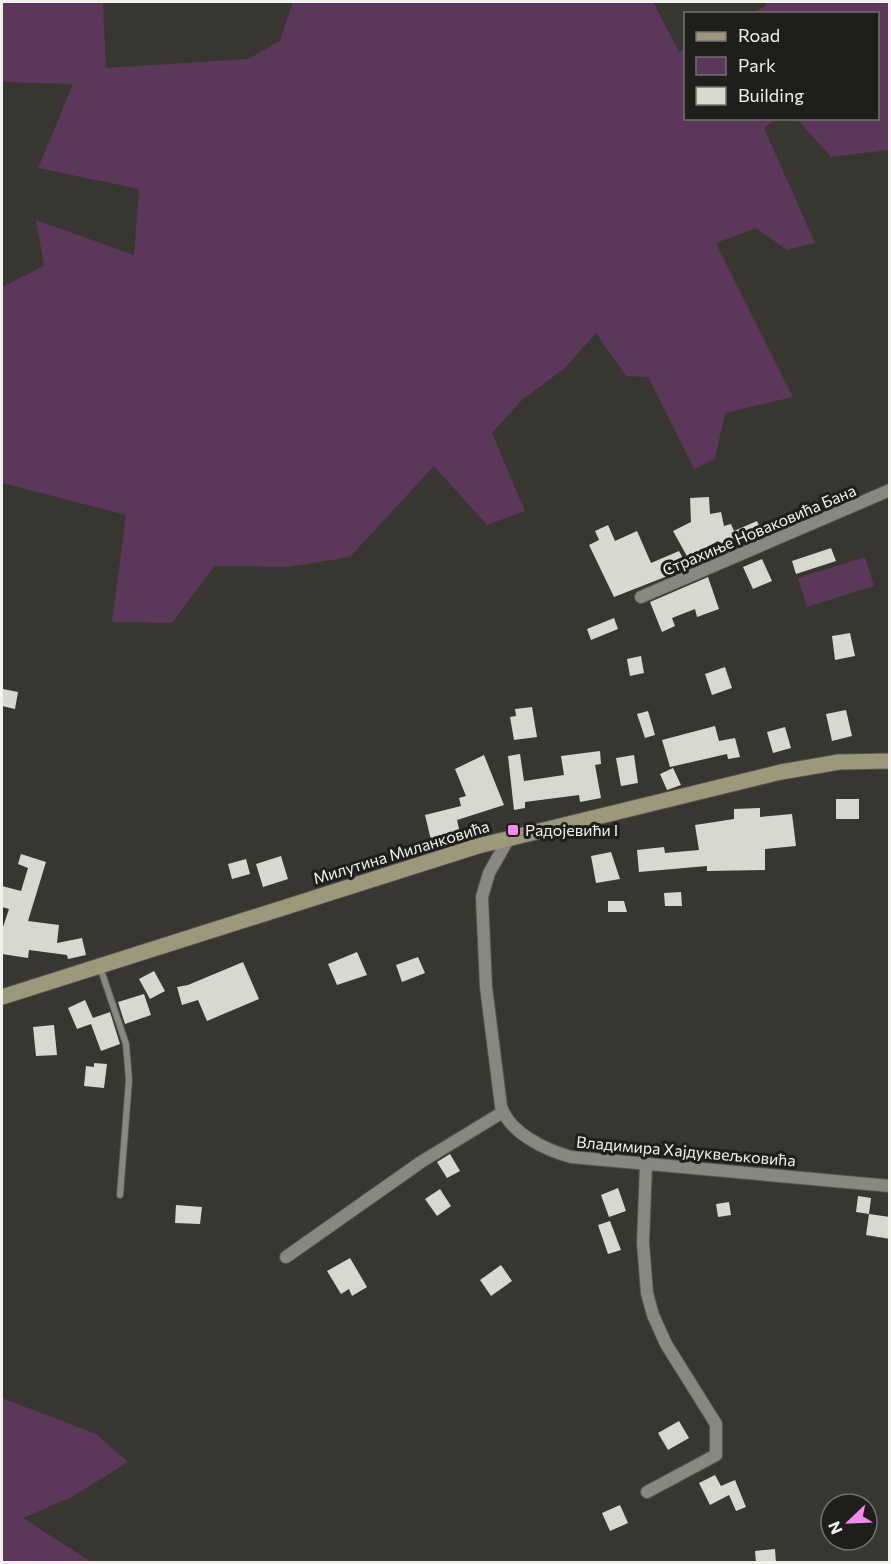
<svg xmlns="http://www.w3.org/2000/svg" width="891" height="1564" font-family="Commissioner,sans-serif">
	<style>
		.green { fill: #5b3759 }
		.building { fill: #d8d8cf }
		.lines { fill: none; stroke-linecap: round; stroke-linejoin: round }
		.service-casing { stroke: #55554f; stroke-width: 8 }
		.minor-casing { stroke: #55554f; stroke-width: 14 }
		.secondary-casing { stroke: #55554f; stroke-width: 17 }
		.service { stroke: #888780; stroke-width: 6 }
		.minor { stroke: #888780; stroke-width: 12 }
		.secondary { stroke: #9b987b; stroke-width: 15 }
		.poi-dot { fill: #f489ef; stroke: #1e1e1b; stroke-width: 2 }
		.labels { text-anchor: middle; stroke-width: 6; stroke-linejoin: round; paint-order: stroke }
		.street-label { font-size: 16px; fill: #f2f2ed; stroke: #1e1e1b }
		.poi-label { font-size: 16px; fill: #f2f2ed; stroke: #1e1e1b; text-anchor: start }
	</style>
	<rect width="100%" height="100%" fill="#373630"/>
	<g class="green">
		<polygon points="2,2 103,2 106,68 248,59 280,41 293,2 653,2 679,52 685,49 686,118 775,119 764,128 815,243 787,250 756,228 716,243 793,397 725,413 715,459 694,469 648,377 626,376 596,333 565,368 522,400 492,433 525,511 487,525 434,466 350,557 288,567 214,566 172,623 112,622 126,515 2,483 2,287 44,266 36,220 134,255 139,189 38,168 73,84 2,82"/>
		<polygon points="765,2 889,2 889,150 831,157 797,119 878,118 878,14 752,13 766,6"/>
		<polygon points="865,557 874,586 807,607 798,578"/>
		<polygon points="2,1398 96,1434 128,1462 72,1497 23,1518 91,1562 2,1562"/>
	</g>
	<g class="building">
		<polygon points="709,497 710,514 721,512 724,526 731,524 734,531 757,521 763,535 722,551 718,541 688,558 673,531 691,522 690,498"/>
		<polygon points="608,525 615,541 637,531 651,563 679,551 688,568 614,597 589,545 599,540 595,531"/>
		<polygon points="831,548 836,561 796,574 792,561"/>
		<polygon points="762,559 772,581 753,589 743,567"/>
		<polygon points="708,577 719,609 697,617 695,609 672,618 675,626 662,632 650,602"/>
		<polygon points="614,618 618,629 591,640 587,629"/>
		<polygon points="850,633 855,656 835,660 832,636"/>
		<polygon points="641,656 644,673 630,676 627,659"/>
		<polygon points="725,667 732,688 712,695 705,674"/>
		<polygon points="3,689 18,692 15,709 2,706"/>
		<polygon points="532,707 537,737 514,740 510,717 516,716 515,709"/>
		<polygon points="846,710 852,736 832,741 826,714"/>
		<polygon points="648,711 655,735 645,738 637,714"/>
		<polygon points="715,726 719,741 735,738 740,757 728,759 727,754 670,767 662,740"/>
		<polygon points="785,727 791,748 773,753 767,732"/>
		<polygon points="600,751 601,764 595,765 601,798 580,802 579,795 525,802 525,808 514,810 508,756 520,754 524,781 564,775 561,756"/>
		<polygon points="484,755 504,805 457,820 460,833 431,840 425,815 461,806 459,798 466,796 455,769"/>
		<polygon points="634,755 638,783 621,786 616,758"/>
		<polygon points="673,768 681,785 667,790 660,774"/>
		<rect x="836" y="799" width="23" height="20"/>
		<polygon points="760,808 760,817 792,814 796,846 765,849 765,870 707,871 707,866 639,872 637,850 664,847 665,853 699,850 695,825 734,819 734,809"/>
		<polygon points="611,852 620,879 596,883 591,856"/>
		<polygon points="21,854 46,862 28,921 59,925 57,943 82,938 86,955 68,959 67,955 29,950 28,958 2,954 2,930 9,909 2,907 2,886 21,891 28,868 18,864"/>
		<polygon points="281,856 288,879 263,887 256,864"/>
		<polygon points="246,859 250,874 232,879 228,864"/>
		<polygon points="681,892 682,906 665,906 664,893"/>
		<polygon points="608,901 624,901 627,912 608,912"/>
		<polygon points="357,952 367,975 337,985 328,964"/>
		<polygon points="418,957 425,973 402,982 396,965"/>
		<polygon points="243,962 259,999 207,1021 198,1000 182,1005 177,987 188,985"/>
		<polygon points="154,971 165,991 150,999 139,979"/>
		<polygon points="144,994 151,1015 125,1024 118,1002"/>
		<polygon points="85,1000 93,1018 110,1012 120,1044 101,1051 91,1024 77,1029 68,1008"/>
		<polygon points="54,1025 57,1055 36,1056 33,1027"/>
		<polygon points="94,1063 107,1064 104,1088 84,1086 86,1066 94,1067"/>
		<polygon points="450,1154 460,1171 447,1178 437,1162"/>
		<polygon points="618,1188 626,1211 609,1217 601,1195"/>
		<polygon points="440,1189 451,1206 437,1216 425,1199"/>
		<polygon points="858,1196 871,1198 869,1214 856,1212"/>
		<polygon points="729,1202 731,1215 718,1217 716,1204"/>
		<polygon points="176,1205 202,1207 200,1224 175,1223"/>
		<polygon points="869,1214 890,1217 890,1239 866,1235"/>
		<polygon points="610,1221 621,1250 608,1254 598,1225"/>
		<polygon points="350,1258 367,1287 352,1296 349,1289 341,1294 327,1271"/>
		<polygon points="501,1265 512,1281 491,1296 480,1280"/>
		<polygon points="679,1421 689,1438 668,1450 658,1433"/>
		<polygon points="715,1475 721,1486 735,1480 746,1507 736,1511 729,1495 710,1505 699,1483"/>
		<polygon points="620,1505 628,1523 610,1531 602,1513"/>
		<polygon points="775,1549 776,1563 756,1563 755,1551"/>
	</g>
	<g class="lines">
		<g class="service-casing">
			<polyline id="service" points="100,967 126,1044 129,1080 120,1195"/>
		</g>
		<g class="minor-casing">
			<g id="minor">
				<polyline points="641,597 890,490"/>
				<path d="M 509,838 L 489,873 L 482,897 L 486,987 L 501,1106 C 509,1133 546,1150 571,1157 L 890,1186"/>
				<polyline points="646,1165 643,1243 647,1293 653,1315 666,1344 716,1424 716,1455 647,1492"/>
				<polyline points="286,1257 421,1162 503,1112"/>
			</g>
		</g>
		<g class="secondary-casing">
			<polyline id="secondary" points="2,997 478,846 781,772 839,762 890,761"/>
		</g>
		<use href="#service" class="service"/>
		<use href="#minor" class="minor"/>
		<use href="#secondary" class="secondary"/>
	</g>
	<rect class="poi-dot" x="507" y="824" width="12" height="12" rx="3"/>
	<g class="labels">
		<g class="street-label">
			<text transform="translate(759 530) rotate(-23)" y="6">Страхиње Новаковића Бана</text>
			<text transform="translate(401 852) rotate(-17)" y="6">Милутина Миланковића</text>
			<text transform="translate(686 1151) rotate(5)" y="6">Владимира Хајдуквељковића</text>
		</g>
		<g class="poi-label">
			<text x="525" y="836">Радојевићи I</text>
		</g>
	</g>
	<rect width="891" height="1564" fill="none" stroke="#f2f2ed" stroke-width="6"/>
	<rect x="684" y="12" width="195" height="108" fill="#1e1e1b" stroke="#73736f" stroke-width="1.5"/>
	<rect x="696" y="32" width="30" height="9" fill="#9b987b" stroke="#73736f" stroke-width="1.5"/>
	<text x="738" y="42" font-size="18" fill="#f2f2ed">Road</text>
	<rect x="696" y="57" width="30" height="18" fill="#5b3759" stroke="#73736f" stroke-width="1.5"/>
	<text x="738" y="72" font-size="18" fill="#f2f2ed">Park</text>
	<rect x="696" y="87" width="30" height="18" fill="#d8d8cf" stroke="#73736f" stroke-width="1.5"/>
	<text x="738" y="102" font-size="18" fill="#f2f2ed">Building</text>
	<g transform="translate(849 1522) rotate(247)"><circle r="28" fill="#1e1e1b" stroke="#73736f" stroke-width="1.5"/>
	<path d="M0-4.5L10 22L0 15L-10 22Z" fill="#f489ef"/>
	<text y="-9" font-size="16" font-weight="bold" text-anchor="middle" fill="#f2f2ed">N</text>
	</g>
</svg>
